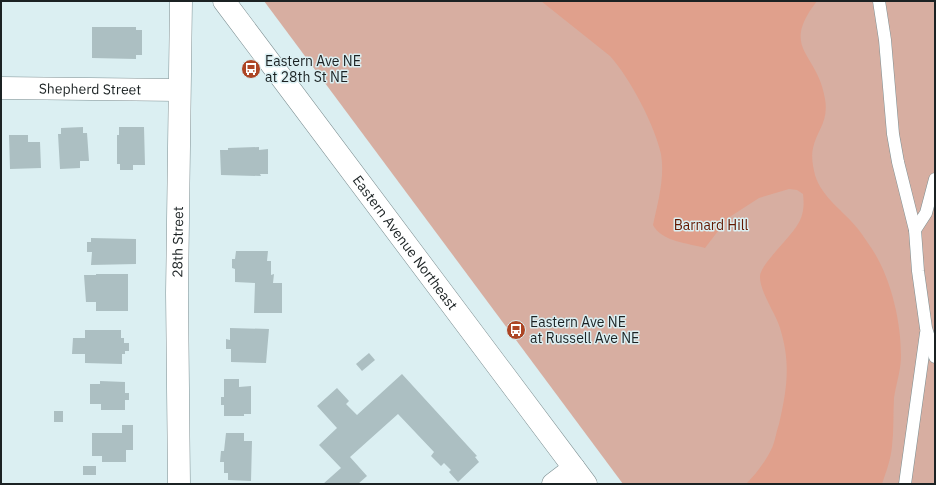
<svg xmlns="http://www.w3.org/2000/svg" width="936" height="485" font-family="'IBM Plex Sans',sans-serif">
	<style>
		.green { fill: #d7aea1 }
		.forest { fill: #e0a08c }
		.building { fill: #acbfc2 }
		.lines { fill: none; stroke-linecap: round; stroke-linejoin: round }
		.lane-casing { stroke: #7d8f92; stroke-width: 13 }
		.street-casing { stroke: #7d8f92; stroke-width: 23 }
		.secondary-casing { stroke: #7d8f92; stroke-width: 23 }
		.lane { stroke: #fff; stroke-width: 12 }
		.street { stroke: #fff; stroke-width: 22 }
		.secondary { stroke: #fff; stroke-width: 22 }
		.labels { text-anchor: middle; stroke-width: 3; stroke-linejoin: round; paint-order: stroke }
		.poi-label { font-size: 14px; fill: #1b2223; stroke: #dbeff2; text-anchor: start }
		.street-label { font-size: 14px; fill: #1b2223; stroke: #dbeff2 }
		.park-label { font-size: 14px; fill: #621800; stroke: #dbeff2 }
	</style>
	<rect width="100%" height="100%" fill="#dbeff2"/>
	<polygon class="green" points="264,1 935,1 935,484 623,484"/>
	<path class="forest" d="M 541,1 L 817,1 C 779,50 818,52 825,99 C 829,122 817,130 813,148 C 811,156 813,167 815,175 C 822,198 844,211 858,229 C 863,235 867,242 872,249 C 891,278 901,321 901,356 C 901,370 896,384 894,398 C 893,414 894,430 892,446 C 891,459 886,472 882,484 L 746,484 C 756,474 765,462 771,450 C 775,443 776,432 779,424 C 787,389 791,363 780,328 C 776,314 760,292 760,277 C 759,264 795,235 801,218 C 804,210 804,202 803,194 L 797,190 L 789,189 L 759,198 L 728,218 L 705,248 C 688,243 662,242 653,225 C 658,202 665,177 661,154 C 655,126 630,78 610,56 Z"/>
	<g class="building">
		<polygon points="92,27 136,27 136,30 142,30 142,55 136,55 136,59 92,58"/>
		<polygon points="83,127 83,133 87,133 89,161 80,161 80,168 60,169 58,134 61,134 61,128"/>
		<polygon points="119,127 144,127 145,165 133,165 133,170 120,170 120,164 117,164 117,135 119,135"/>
		<polygon points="9,135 28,135 28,142 40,142 41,168 10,169"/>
		<polygon points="259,147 259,150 268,149 268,174 260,174 261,176 221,175 220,150 228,150 228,148"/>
		<polygon points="91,238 136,239 136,264 91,265 92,252 87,252 87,242 91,242"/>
		<polygon points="236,251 268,251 267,261 271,261 271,275 274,274 273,283 282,283 282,313 254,313 255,283 235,282 235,269 232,268 232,259 235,259"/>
		<polygon points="96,274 128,274 128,311 96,311 96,302 86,302 84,275 96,275"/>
		<polygon points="230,328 269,329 266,363 231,362 231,349 226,349 226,339 230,340"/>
		<polygon points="85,330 121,330 121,338 124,338 124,343 129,343 129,351 125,351 125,354 122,354 122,364 85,363 85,354 72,354 73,338 85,338"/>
		<polygon points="369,353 375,360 362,371 356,364"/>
		<polygon points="402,374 477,456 475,457 479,462 458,482 449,472 451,470 444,463 441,466 431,456 434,452 398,414 350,457 367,476 358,484 323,484 341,468 319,445 337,428 317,406 337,388 349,401 346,404 357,415"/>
		<polygon points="224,379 239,379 239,387 251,386 251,414 244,414 244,416 224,416 224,405 221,405 221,397 224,397"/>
		<polygon points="100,381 125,382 125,393 129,393 129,400 125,400 125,410 101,410 101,404 90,404 90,384 100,384"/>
		<rect x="54" y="411" width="9" height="11"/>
		<polygon points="122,425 133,425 133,450 126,450 126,462 102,462 102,456 92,456 92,433 122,433"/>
		<polygon points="226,433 244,433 244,441 252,441 251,481 228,480 228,473 224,473 224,462 220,462 221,451 224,451"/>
		<rect x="83" y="466" width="13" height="9"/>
	</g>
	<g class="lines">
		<g class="lane-casing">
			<g id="lane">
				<polyline points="879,1 885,40 893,134 898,162 915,230 918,271 926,328 935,357"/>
				<polyline points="915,230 926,213 935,179"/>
				<polyline points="905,484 926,333"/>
			</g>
		</g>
		<g class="street-casing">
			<g id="street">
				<path id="s1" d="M 1,88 L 179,90"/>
				<path id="s2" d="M 179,484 L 177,293 L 181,1"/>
			</g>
		</g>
		<g class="secondary-casing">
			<g id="secondary">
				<path id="s3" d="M 224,1 L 586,484"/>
				<polyline points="553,484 574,468"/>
			</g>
		</g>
		<use href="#lane" class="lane"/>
		<use href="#street" class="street"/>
		<use href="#secondary" class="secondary"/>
	</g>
	<defs>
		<g id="bus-disc" transform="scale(1)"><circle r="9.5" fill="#ad4524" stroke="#dbeff2"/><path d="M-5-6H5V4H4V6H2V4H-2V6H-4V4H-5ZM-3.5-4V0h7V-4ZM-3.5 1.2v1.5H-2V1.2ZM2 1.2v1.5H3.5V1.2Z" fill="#fff"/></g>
	</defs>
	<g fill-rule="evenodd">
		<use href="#bus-disc" x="251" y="69"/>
		<use href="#bus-disc" x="516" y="330"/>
	</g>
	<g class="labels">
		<g class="poi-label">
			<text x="265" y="66">Eastern Ave NE<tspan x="265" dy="16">at 28th St NE</tspan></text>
			<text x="530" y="327">Eastern Ave NE<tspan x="530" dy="16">at Russell Ave NE</tspan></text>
		</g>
		<g class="street-label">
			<text dy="5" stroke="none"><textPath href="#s1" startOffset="89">Shepherd Street</textPath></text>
			<text dy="5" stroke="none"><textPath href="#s2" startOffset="242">28th Street</textPath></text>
			<text dy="5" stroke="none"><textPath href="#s3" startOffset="302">Eastern Avenue Northeast</textPath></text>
		</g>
		<g class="park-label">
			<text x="711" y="230">Barnard Hill</text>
		</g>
	</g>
	<rect width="936" height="485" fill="none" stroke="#1b2223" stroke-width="4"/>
</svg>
